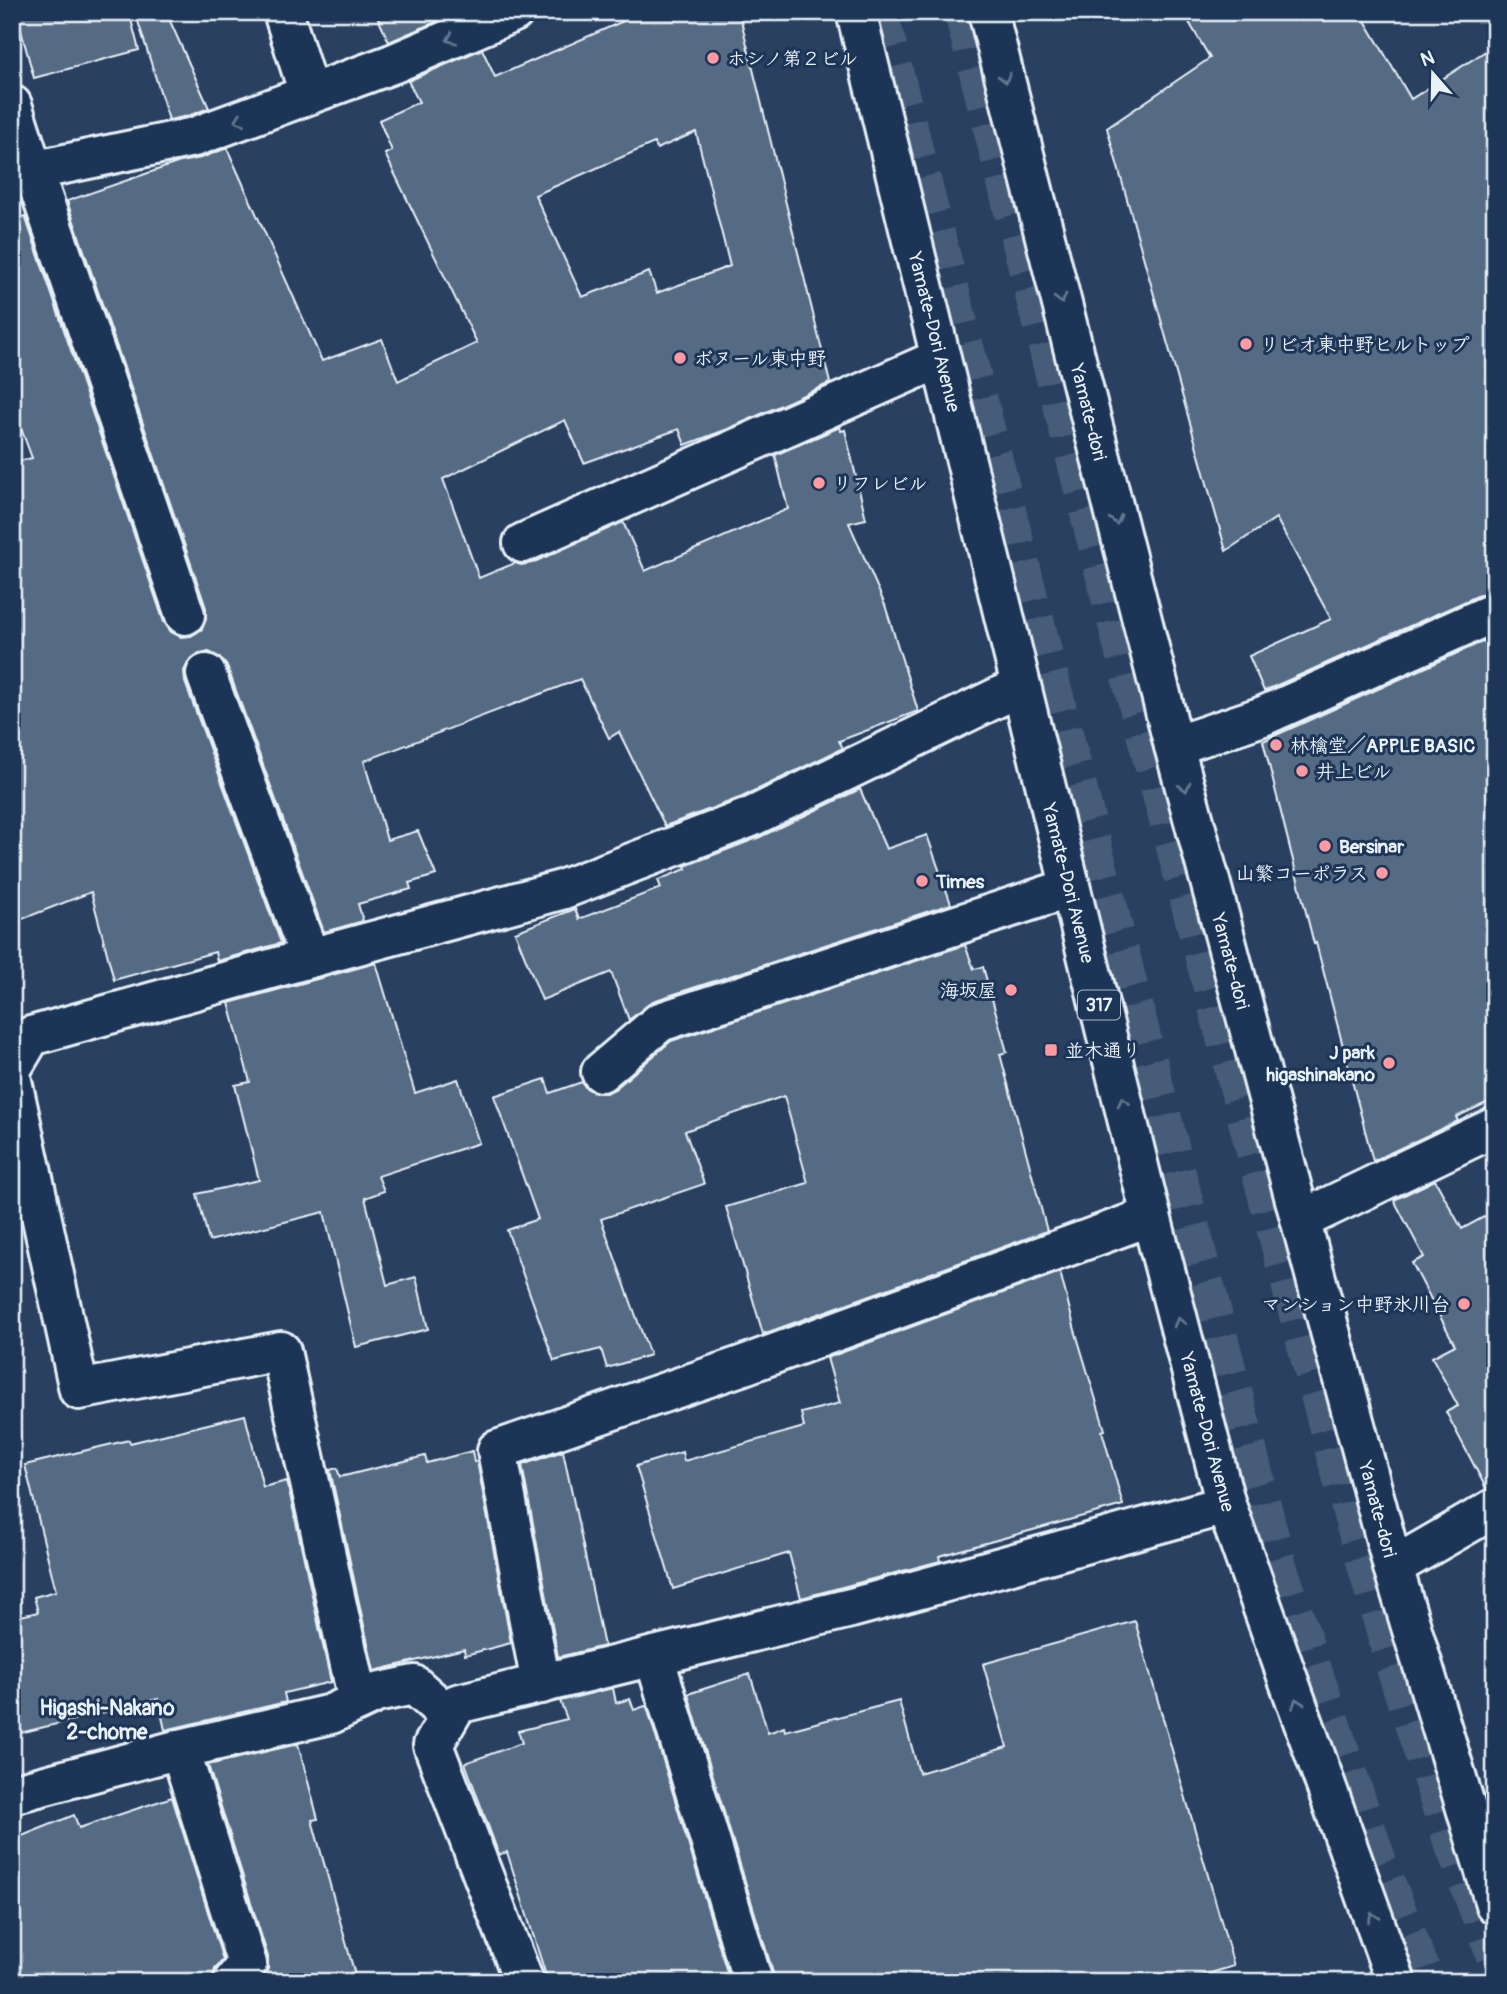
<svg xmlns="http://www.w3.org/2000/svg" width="1507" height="1994" font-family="Pangolin,'Klee One',sans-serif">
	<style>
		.building { fill: #556a83; stroke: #e8f1f8; stroke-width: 2; fill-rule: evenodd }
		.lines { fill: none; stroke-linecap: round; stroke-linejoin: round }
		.highway-tunnel { stroke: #465b78; stroke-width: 38; stroke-dasharray: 38 19; stroke-linecap: butt }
		.minor-casing { stroke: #e8f1f8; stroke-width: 44 }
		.major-casing { stroke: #e8f1f8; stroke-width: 44 }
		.minor { stroke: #1d3557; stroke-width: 38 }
		.major { stroke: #1d3557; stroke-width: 38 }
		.oneway { stroke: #64778f }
		.poi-dot { fill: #ff9aa2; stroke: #1d3557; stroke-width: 2.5 }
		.labels { text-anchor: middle; stroke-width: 6; stroke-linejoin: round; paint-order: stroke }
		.shield { fill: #1d3557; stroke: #abb9c8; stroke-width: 2 }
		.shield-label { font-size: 18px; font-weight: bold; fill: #e8f1f8 }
		.poi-label { font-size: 19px; font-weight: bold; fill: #e8f1f8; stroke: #1d3557; text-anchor: start }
		.street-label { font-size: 19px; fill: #e8f1f8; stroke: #1d3557 }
		.neighbourhood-label { font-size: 21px; font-weight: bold; fill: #e8f1f8; stroke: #1d3557 }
	</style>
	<rect width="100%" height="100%" fill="#294061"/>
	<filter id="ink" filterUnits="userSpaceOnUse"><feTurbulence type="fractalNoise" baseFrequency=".0143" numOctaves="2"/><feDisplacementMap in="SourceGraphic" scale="14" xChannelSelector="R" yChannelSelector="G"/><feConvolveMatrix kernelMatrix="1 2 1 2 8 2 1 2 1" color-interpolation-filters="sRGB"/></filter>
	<g filter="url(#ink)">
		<g class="building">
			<polygon points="16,12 129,12 139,50 34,78"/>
			<polygon points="153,12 166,12 209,108 188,116 169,120 137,18"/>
			<polygon points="375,12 458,12 389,42"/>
			<path d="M 644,12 L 739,12 L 830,383 L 728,429 L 685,445 L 679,429 L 584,463 L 565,420 L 443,479 L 479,578 L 515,563 L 521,565 L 532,563 L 623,522 L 645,571 L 788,509 L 775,455 L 840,427 L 841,431 L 845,430 L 866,519 L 849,523 L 885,605 L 918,711 L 839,741 L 843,748 L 742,797 L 665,826 L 619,732 L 609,738 L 580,679 L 364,761 L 387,840 L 418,831 L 436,875 L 409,883 L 411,889 L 358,904 L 363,921 L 324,932 L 227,666 L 219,657 L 209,652 L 199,653 L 189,661 L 184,671 L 185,682 L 281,943 L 217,961 L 215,952 L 114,980 L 91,892 L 12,923 L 12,463 L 32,458 L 12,404 L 12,220 L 25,216 L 164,622 L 171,632 L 181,637 L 191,636 L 202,629 L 206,619 L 206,608 L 67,201 L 180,162 L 201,158 L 227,148 L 322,361 L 382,339 L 398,381 L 477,343 L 385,154 L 392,151 L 379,120 L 419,102 L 408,81 L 482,49 L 495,77 ZM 696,132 L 730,266 L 657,293 L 649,272 L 582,297 L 535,195 L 654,143 L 657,149 Z"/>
			<polygon points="1183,12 1360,12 1411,99 1495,45 1495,591 1486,592 1264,691 1249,656 1331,619 1276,518 1226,551 1107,128 1210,58"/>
			<polygon points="1495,636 1495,1099 1456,1117 1458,1121 1373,1161 1316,943 1314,944 1263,741"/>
			<polygon points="860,789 886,849 927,835 951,904 653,1001 629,1020 611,972 542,1000 515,932 575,909 579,919 661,888 658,880 686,869 685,866 760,837"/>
			<polygon points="965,945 974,969 983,967 1007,1052 1000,1054 1047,1231 763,1334 726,1207 808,1183 784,1096 685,1131 704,1184 601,1219 650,1355 607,1368 601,1349 554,1361 507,1230 538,1219 494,1096 545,1079 550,1093 582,1082 585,1087 593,1092 606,1093 615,1089 671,1041"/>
			<polygon points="376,963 415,1093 458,1079 479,1143 378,1176 384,1191 365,1198 387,1285 416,1277 428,1329 356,1347 324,1212 209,1241 197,1194 259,1180 235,1085 250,1082 229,1003"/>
			<polygon points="1435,1180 1462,1229 1495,1211 1495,1486 1486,1488 1446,1412 1458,1406 1432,1357 1455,1345 1412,1263 1424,1257 1394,1200"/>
			<polygon points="1060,1272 1075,1330 1105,1430 1102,1431 1123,1505 939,1556 940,1561 801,1598 789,1553 673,1589 636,1466 682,1452 684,1461 804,1427 801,1413 840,1403 827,1358"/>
			<polygon points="245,1415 263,1487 287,1481 331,1682 284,1693 286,1702 165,1730 158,1699 12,1735 12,1618 38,1612 34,1597 56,1591 25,1465 129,1440 130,1443"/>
			<polygon points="472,1451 474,1462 477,1461 511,1643 465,1655 464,1649 374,1671 330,1470 337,1468 340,1477 425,1456 427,1463"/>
			<polygon points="563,1451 604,1646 558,1657 522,1465"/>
			<polygon points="1135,1621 1234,1966 1181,1982 774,1982 774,1976 688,1694 750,1674 768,1733 784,1727 785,1731 899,1701 919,1773 1007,1747 983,1664"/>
			<polygon points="613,1688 616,1703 630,1699 634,1710 645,1706 647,1707 730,1982 548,1982 507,1852 499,1855 465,1763 522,1743 518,1731 567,1719 560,1701"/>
			<polygon points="298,1744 318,1819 312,1820 357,1982 261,1982 268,1969 268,1957 208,1765"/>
			<polygon points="172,1797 223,1960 215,1969 212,1982 12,1982 12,1840 74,1815 79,1828"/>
		</g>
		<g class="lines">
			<g class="highway-tunnel">
				<polyline points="879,12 1277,1563 1378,1862 1426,1982"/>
				<polyline points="963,12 1126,661 1334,1451 1397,1674 1450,1835 1495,1955"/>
			</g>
			<g class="minor-casing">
				<g id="minor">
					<polyline points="283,12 309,94"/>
					<polyline points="12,105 33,170 185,615"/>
					<polyline points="12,175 194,137 392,64 514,12"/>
					<polyline points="523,543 941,358"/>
					<polyline points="206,674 310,958"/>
					<polyline points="1174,746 1263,716 1495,612"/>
					<polyline points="12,1068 31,1036 310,958 561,890 751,817 1021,686"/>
					<polyline points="601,1072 660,1022 1070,888"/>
					<polyline points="12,1081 79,1390 281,1351 358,1701"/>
					<polyline points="1301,1220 1495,1127"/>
					<polyline points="1393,1567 1495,1508"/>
					<polyline points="654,1656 753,1982"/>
					<polyline points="541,1684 497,1450 741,1366 1151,1216"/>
					<polyline points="180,1749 247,1964 233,1982"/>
					<polyline points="12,1794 180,1749 331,1714 376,1693 414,1685 449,1716"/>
					<polyline points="524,1982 433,1745 457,1704 851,1608 1226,1505"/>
				</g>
			</g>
			<g class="major-casing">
				<g id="major">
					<polyline points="856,12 1151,1216 1226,1505 1396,1982"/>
					<polyline points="988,12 1174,746 1393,1567 1495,1904"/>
				</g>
			</g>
			<use href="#minor" class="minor"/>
			<use href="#major" class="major"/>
		</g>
		<defs><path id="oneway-chevron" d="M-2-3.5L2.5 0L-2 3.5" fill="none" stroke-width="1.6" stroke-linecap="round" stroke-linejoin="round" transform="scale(1.75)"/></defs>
		<g class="oneway">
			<use href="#oneway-chevron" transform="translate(451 39) rotate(157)"/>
			<use href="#oneway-chevron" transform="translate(1005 78) rotate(76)"/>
			<use href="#oneway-chevron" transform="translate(239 120) rotate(160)"/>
			<use href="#oneway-chevron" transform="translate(1061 299) rotate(76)"/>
			<use href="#oneway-chevron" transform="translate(1116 520) rotate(76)"/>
			<use href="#oneway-chevron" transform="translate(1185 787) rotate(75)"/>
			<use href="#oneway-chevron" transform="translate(1123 1102) rotate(-104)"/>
			<use href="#oneway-chevron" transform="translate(1179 1322) rotate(-105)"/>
			<use href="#oneway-chevron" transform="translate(1297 1703) rotate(-110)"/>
			<use href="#oneway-chevron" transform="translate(1373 1917) rotate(-110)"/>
		</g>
	</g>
	<g class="poi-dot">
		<circle cx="713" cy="58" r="7"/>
		<circle cx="1246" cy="344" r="7"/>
		<circle cx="680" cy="358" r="7"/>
		<circle cx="819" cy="483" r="7"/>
		<circle cx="1276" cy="745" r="7"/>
		<circle cx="1302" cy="771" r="7"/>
		<circle cx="1325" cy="846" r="7"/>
		<circle cx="1382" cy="873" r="7"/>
		<circle cx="922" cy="881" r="7"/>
		<circle cx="1011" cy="990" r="7"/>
		<rect x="1044" y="1043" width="14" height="14" rx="3.5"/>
		<circle cx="1389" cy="1063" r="7"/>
		<circle cx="1464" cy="1304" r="7"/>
	</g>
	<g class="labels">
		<rect class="shield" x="1078" y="990.5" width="42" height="29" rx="5"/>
		<g class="shield-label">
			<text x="1099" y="1011">317</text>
		</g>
		<g class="poi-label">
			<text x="727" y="65">ホシノ第２ビル</text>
			<text x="1260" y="351">リビオ東中野ヒルトップ</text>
			<text x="694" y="365">ボヌール東中野</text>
			<text x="833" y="490">リフレビル</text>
			<text x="1290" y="752">林檎堂／APPLE BASIC</text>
			<text x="1316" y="778">井上ビル</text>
			<text x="1339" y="853">Bersinar</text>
			<text x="1368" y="880" text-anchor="end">山繁コーポラス</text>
			<text x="936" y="888">Times</text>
			<text x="997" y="997" text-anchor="end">海坂屋</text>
			<text x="1065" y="1057">並木通り</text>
			<text x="1375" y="1059" text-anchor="end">J park<tspan x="1375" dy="22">higashinakano</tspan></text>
			<text x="1450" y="1311" text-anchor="end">マンション中野氷川台</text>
		</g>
		<g class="street-label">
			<text transform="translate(935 332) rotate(76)" y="7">Yamate-Dori Avenue</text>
			<text transform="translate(1089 412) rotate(76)" y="7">Yamate-dori</text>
			<text transform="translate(1069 883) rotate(76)" y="7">Yamate-Dori Avenue</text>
			<text transform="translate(1231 961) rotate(75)" y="7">Yamate-dori</text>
			<text transform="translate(1208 1432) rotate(75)" y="7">Yamate-Dori Avenue</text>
			<text transform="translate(1378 1509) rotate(75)" y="7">Yamate-dori</text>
		</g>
		<g class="neighbourhood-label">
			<text x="107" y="1715">Higashi-Nakano<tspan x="107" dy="24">2-chome</tspan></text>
		</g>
	</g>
	<rect width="1507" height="1994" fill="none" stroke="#1d3557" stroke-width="42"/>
	<rect x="21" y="21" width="1465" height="1952" fill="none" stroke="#e8f1f8" stroke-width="2.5" filter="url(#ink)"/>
	<g transform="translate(1433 74) rotate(340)" stroke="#1d3557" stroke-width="5" paint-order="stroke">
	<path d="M0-5L12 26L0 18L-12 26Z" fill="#e8f1f8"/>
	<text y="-10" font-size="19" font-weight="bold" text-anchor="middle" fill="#e8f1f8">N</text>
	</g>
</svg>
